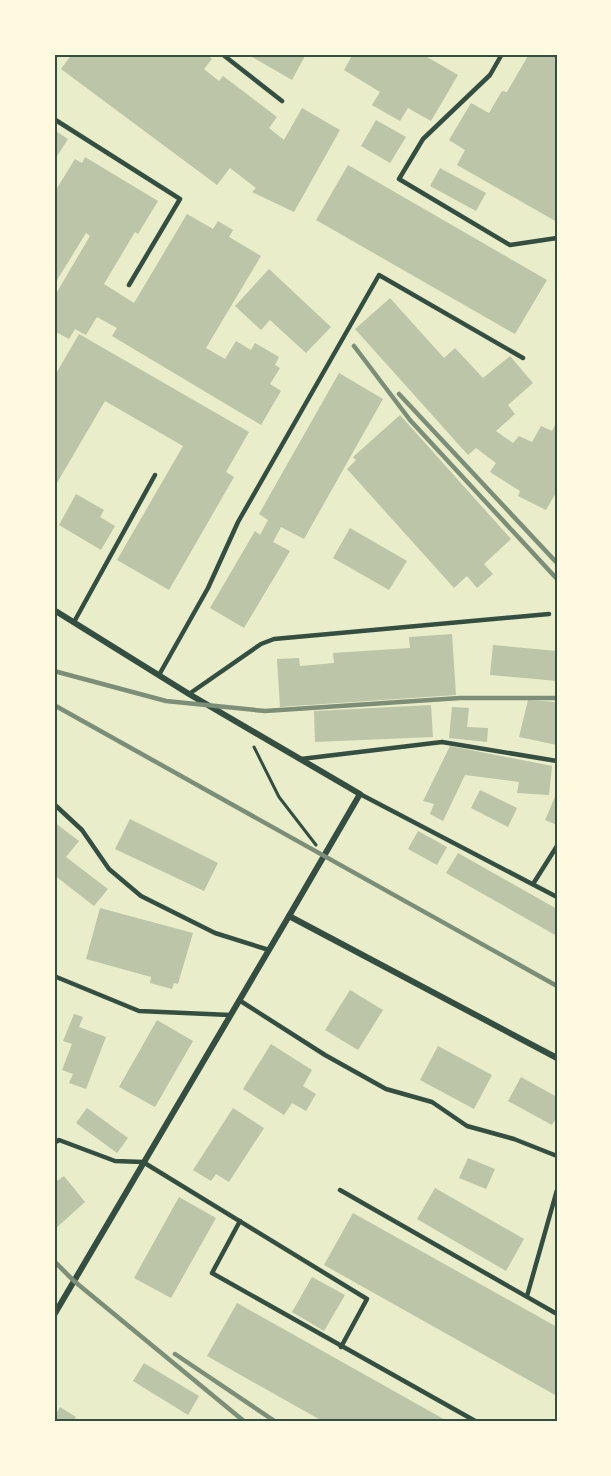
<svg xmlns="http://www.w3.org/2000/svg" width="611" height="1476" font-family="Spectral,serif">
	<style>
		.building { fill: #bcc5a7 }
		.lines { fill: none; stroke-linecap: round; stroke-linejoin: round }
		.path { stroke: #344e41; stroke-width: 3 }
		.service { stroke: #344e41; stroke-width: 4.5 }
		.minor { stroke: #344e41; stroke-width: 6 }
		.rail { stroke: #7c8e77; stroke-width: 4.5 }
		.neatline { fill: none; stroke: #344e41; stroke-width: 2 }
	</style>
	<rect width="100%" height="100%" fill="#e9edc9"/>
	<g class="building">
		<polygon points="72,54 206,54 212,59 204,69 219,81 223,76 277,117 269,128 284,140 302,108 340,130 294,212 252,192 256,188 230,168 217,185 61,69"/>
		<polygon points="247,54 306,54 292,80"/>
		<polygon points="353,54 422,54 458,75 431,121 408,108 400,121 372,105 380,92 344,70"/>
		<polygon points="529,54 553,54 557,56 557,222 457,165 465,150 449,140 471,103 489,113 502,91 507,92"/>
		<polygon points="376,120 406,137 390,163 361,146"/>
		<polygon points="54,130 68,139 54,161"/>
		<polygon points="85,157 158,201 138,234 135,232 104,284 134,303 187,214 213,229 218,221 233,230 229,237 261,256 206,348 225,359 236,341 251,350 255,343 279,357 275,365 280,368 270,384 281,391 261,425 112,336 117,328 97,317 86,335 75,329 69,339 54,331 54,291 57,292 90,236 86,233 54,285 54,193 75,159 82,163"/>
		<polygon points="348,165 547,280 515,334 316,220"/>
		<polygon points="440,168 486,193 476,211 430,186"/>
		<polygon points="269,269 331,327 306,353 270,320 261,330 235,306"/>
		<polygon points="390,298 444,358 455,348 483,378 510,356 533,383 508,405 515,414 496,431 513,443 519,436 532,442 541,426 552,431 557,421 557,491 546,510 518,496 520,491 490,472 496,463 476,448 468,455 355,329"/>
		<polygon points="79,334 249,432 226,472 234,477 169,590 117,560 183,446 105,401 54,488 54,377"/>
		<polygon points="339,373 383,399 304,539 281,527 273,542 290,551 244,628 210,608 255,531 260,535 268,520 259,514"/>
		<polygon points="400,415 511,539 484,564 493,574 477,588 467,576 454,588 347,469 356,460 353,457"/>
		<polygon points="76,494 104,510 100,517 115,526 101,550 59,525"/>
		<polygon points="350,528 407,561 389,590 333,558"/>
		<polygon points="452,634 456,695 280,707 277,659 299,658 300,666 334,663 333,653 410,648 409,637"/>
		<polygon points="493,645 557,651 557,681 490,675"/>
		<polygon points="528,700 557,702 557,745 519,737"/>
		<polygon points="431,705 433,737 315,742 314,711"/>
		<polygon points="452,707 469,708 467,727 488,728 487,742 449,738"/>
		<polygon points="450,746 552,766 549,795 517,793 519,782 465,775 443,821 430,814 434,804 423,801"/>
		<polygon points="480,790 517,808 508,827 471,808"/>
		<polygon points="557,792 557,825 545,820"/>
		<polygon points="130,819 218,863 204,891 115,849"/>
		<polygon points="54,822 79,841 66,857 108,889 94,906 54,875"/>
		<polygon points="418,831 447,847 437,865 408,849"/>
		<polygon points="458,853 557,909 557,936 446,873"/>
		<polygon points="100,908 193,933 178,984 174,983 172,989 150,983 151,977 86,959"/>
		<polygon points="350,990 383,1010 358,1050 325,1030"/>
		<polygon points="74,1014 83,1017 79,1027 106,1037 86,1089 69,1083 73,1074 62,1070 72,1044 63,1041"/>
		<polygon points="157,1020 193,1041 155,1107 119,1087"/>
		<polygon points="271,1044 312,1070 303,1086 316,1094 306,1111 292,1103 284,1115 243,1089"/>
		<polygon points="438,1046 492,1075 474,1109 420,1080"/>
		<polygon points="521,1077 557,1097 557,1117 552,1125 508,1101"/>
		<polygon points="87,1108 128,1138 117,1153 76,1123"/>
		<polygon points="233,1108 264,1128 229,1182 216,1174 211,1181 193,1170"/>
		<polygon points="468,1158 495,1169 486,1189 459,1178"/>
		<polygon points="64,1176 85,1202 54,1230 54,1183"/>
		<polygon points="435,1188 524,1239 506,1271 417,1219"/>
		<polygon points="179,1197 216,1218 171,1298 134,1278"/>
		<polygon points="353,1213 557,1327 557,1396 324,1265"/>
		<polygon points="312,1277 345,1295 324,1331 292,1312"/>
		<polygon points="237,1303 449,1422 324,1422 207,1356"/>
		<polygon points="144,1363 199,1396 188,1415 133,1381"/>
		<polygon points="60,1407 76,1417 73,1422 54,1422 54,1418"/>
	</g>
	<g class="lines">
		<polyline class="path" points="254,747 279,797 316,845"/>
		<g class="service">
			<polyline points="222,54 282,101"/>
			<polyline points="502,54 490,75 423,139 399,179 510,245 557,238"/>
			<polyline points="54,119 180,199 129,285"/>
			<polyline points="74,622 155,475"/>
			<polyline points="159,675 208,588 238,522 379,275 523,358"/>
			<polyline points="189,694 261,644 274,639 549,614"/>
			<polyline points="301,759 442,742 557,761"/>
			<polyline points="360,794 557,897"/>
			<polyline points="54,804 82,830 109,869 141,896 215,933 269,950"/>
			<polyline points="533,884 557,846"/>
			<polyline points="54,976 139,1011 230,1015"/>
			<polyline points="239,1000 325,1055 386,1089 432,1102 467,1126 514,1139 557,1156"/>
			<polyline points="54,1143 59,1140 115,1161 143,1162 367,1299 341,1347"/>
			<polyline points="340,1190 557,1314"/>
			<polyline points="240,1221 212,1273 477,1422"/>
			<polyline points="527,1296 557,1190"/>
		</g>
		<g class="minor">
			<polyline points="54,610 189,694 360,794 289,916 557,1058"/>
			<polyline points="54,1315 289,916"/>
		</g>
		<g class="rail">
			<polyline points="354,346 410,420 557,579"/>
			<polyline points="399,394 557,563"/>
			<polyline points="54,671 166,701 265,711 460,698 557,698"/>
			<polyline points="54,705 557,986"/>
			<polyline points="54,1261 74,1281 245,1422"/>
			<polyline points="175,1354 276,1422"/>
		</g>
	</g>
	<rect width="611" height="1476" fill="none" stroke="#fefae0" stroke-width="111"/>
	<rect x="56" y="56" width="500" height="1364" class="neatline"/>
</svg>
